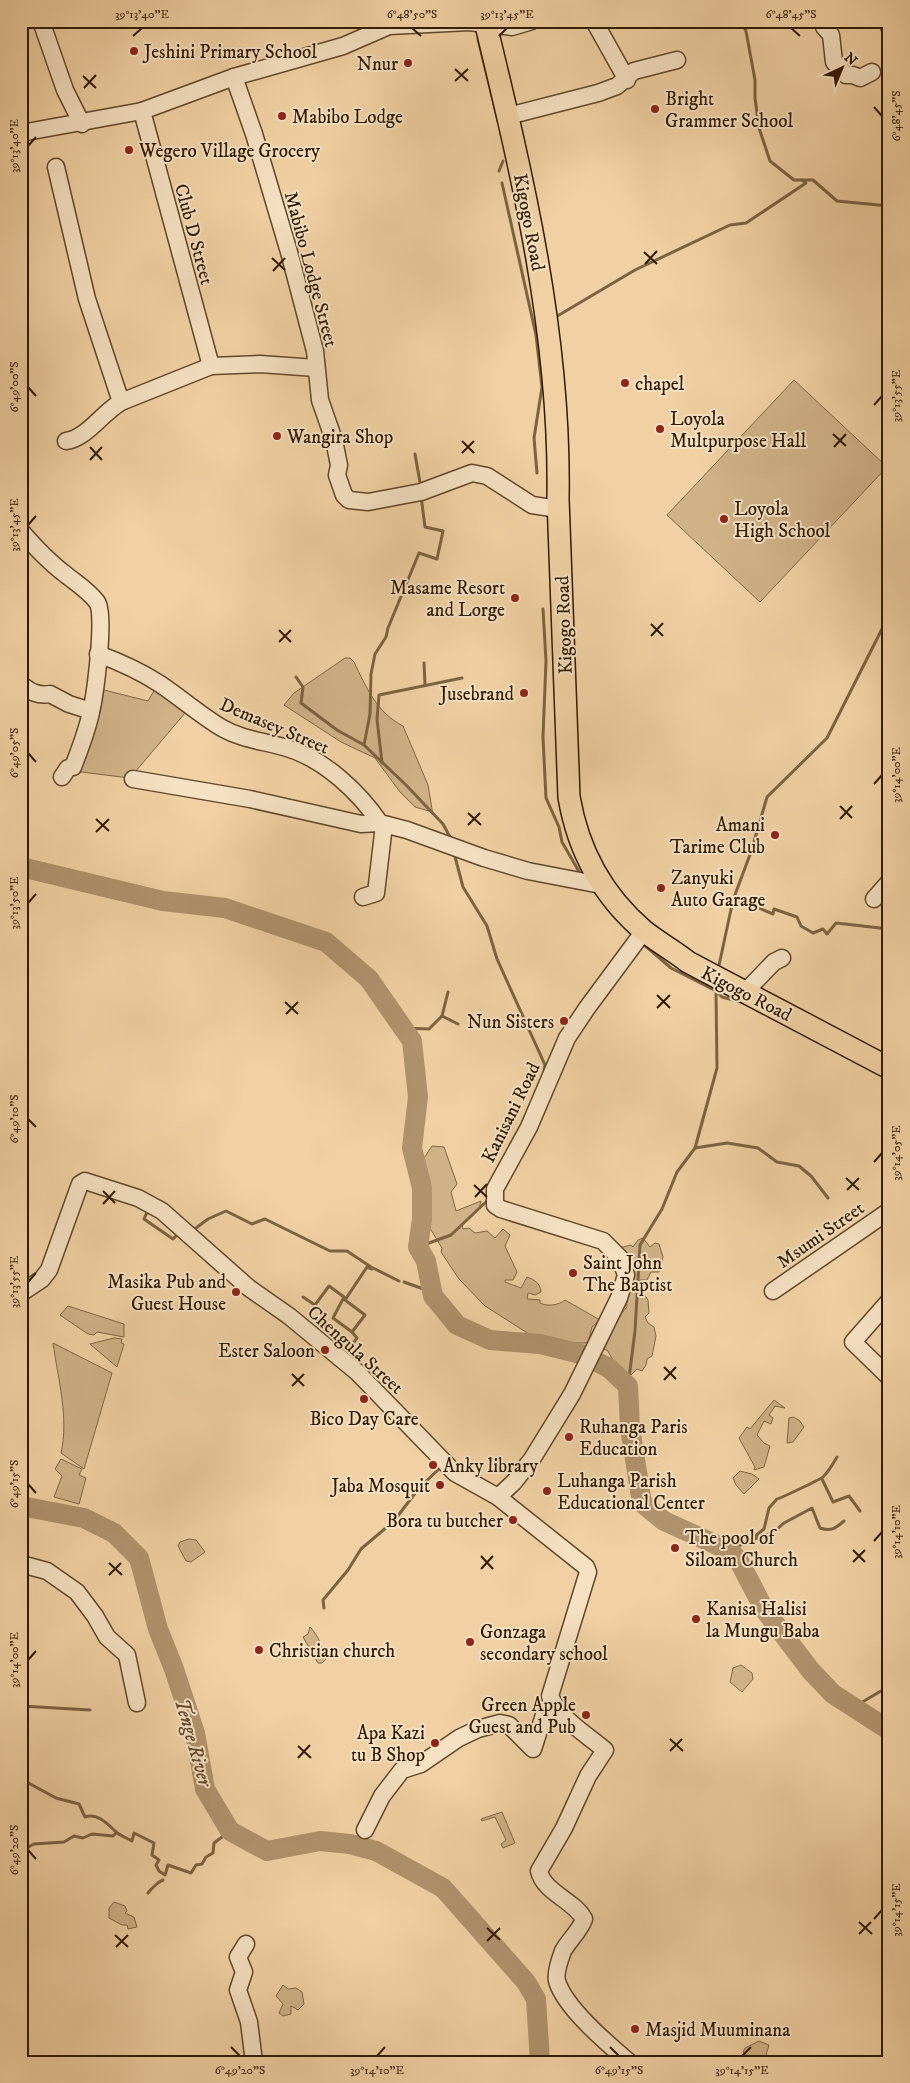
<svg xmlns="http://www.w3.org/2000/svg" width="910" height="2083" font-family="'IM FELL DW Pica',serif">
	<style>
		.green { fill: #d0b287; stroke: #806644 }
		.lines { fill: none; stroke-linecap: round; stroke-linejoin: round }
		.stream { stroke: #7d6241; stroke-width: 3 }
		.river { stroke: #b0926c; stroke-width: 20 }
		.minor-casing { stroke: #614729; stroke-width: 19 }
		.major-casing { stroke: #311900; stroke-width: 24 }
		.minor { stroke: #f6e1c3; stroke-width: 16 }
		.major { stroke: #f1d1a3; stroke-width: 21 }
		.ticks { fill: none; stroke: #311900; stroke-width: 2 }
		.poi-dot { fill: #8f2418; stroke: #f6e1c3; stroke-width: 2 }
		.labels { text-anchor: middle; stroke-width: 4; stroke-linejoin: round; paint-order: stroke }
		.poi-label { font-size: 19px; fill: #311900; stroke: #f6e1c3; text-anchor: start }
		.street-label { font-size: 19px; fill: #311900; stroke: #f6e1c3 }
		.water-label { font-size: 20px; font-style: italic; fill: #64492b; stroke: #f6e1c3 }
		.neatline { fill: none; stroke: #311900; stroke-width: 2 }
		.ticks-label { font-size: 12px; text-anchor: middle; fill: #311900 }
	</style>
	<rect width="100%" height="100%" fill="#f1d1a3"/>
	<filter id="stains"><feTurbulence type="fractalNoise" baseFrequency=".004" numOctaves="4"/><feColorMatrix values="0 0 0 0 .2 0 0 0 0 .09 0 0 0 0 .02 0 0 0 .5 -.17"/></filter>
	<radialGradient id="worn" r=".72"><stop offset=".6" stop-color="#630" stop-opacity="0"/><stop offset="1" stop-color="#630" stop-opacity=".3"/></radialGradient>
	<g class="green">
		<polygon points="794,380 887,467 760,602 667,515"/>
		<path d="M 345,658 L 350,658 L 354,662 C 366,687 377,713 403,726 L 428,785 L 433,815 L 429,811 L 415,807 L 400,792 L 375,758 L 341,742 L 284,705 L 294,693 Z"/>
		<polygon points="100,689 148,701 155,689 185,713 130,778 73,771"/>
		<path d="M 432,1146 L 444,1147 L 457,1184 L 451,1192 L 456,1211 L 481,1201 L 479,1209 L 462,1224 L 463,1229 L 469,1228 L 475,1233 L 487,1231 L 495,1238 L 503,1229 L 510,1235 L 505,1246 L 517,1272 L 513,1280 L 505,1280 L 505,1282 L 521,1288 L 527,1277 C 535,1280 540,1283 541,1292 L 535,1295 L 528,1293 L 527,1299 L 540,1300 L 540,1303 C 548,1307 559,1305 565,1300 L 600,1320 L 592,1327 L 588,1343 L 561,1343 L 545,1338 L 540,1341 L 485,1306 L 459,1279 L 441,1252 L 442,1248 L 428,1225 L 425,1198 L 424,1158 Z"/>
		<polygon points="643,1238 650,1247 655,1243 659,1244 663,1257 659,1272 651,1272 647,1280 640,1280 639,1287 648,1300 649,1313 645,1317 648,1323 654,1327 656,1336 652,1356 647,1359 646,1365 642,1371 637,1369 627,1379 624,1378 607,1350 600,1349 615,1321 627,1307 619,1248 631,1245 633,1247 638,1240"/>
		<polygon points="68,1306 124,1324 124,1337 97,1332 94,1335 88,1334 60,1315"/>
		<polygon points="114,1338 122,1339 121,1343 124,1344 117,1367 90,1344"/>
		<path d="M 53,1343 L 112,1373 L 84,1469 L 61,1453 C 69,1417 58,1379 53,1343 Z"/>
		<polygon points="774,1400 785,1408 775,1406 769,1415 773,1418 771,1424 764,1421 757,1435 764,1443 770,1446 764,1467 754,1470 755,1467 739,1438 747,1427 750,1429"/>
		<polygon points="793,1417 799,1420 804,1427 793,1442 787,1443 789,1418"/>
		<polygon points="61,1459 82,1469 79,1475 86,1478 79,1504 54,1497 62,1476 55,1469"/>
		<polygon points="740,1471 752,1474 759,1479 744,1494 736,1485 733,1478"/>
		<polygon points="189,1539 196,1540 205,1552 191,1562 186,1561 178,1546 180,1542"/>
		<path d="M 310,1627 C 321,1639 320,1645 326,1659 L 322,1663 L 318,1663 L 303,1637 L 308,1634 Z"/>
		<polygon points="741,1665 752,1673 753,1679 742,1692 730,1682 733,1668"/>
		<polygon points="502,1812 515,1843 503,1848 501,1844 506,1840 495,1817 482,1821 481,1819"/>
		<polygon points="114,1902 125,1906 127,1911 125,1913 134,1917 137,1927 128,1929 127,1925 122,1925 109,1918 109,1908"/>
		<polygon points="283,1985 288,1989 296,1988 302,1992 304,2004 298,2010 291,2006 291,2014 283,2016 279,2013 283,2004 276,1996"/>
		<polygon points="759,2041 769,2045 764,2062 755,2062 743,2052 745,2048"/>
	</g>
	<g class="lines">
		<g class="stream">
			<polyline points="741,21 746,31 755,80 755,98 759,128 770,161 794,180 813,180 837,201 889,206"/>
			<polyline points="879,21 889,53"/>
			<polyline points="478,39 498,121"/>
			<polyline points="522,133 535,196"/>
			<polyline points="499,171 503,161"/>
			<polyline points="502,183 536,335 542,387 534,438 537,473"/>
			<polyline points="554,318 635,270 730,225 746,223 806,183 802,180"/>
			<polyline points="415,454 421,488"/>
			<polyline points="543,609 546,661 543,737 546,798 559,827 562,842 581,875"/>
			<polyline points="424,663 425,685"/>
			<polyline points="296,677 303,687 301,703 337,730 364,745 406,785 443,824 451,839"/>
			<polyline points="364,745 370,714 371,674 375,654 386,637 388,628 419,553 437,559 443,531 425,527 421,496"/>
			<polyline points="382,763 377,719 379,695 462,678"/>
			<polyline points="454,853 463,887 487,926 497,959 545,1065 544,1072"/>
			<polyline points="733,900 745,902 773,914 774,909 797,917 801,926 813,933 823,929 827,934 836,923 889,929"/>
			<polyline points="642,943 671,968 716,991 722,997 745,1003"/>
			<polyline points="718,970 733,900 751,852 767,797 827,738 889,615"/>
			<polyline points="442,1016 458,1024"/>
			<polyline points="403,1028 429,1029 442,1016 448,992"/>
			<polyline points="695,1148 727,1143 758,1148 777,1162 799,1166 811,1176 828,1198"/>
			<polyline points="148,1210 144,1219 173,1239 179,1233"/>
			<polyline points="192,1231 208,1219 226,1211 252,1224 265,1219 330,1251 347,1251 371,1267 399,1281"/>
			<polyline points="418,1247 451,1235 488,1200"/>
			<polyline points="404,1282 429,1291 433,1296"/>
			<polyline points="303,1297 315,1305 329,1286 344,1297 333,1318 352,1332 365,1315 345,1300 367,1267 372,1269"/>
			<polyline points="352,1332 357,1338 352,1345 356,1348"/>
			<polyline points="628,1386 635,1331 640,1245 662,1209 677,1172 695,1148 717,1068 716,992"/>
			<polyline points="822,1479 833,1502 849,1496 860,1511"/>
			<path d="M 754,1537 L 764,1529 L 769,1508 L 777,1499 C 779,1499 821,1479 823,1477 C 829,1471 833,1464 837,1457"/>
			<path d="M 730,1551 L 746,1542 L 774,1532 L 784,1523 L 812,1508 L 820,1528 C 831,1532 836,1528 844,1521"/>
			<polyline points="324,1608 323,1600 348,1570 361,1549 394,1521 419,1488 442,1466"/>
			<polyline points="21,1706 90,1710"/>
			<polyline points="854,1707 886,1688 889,1683"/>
			<path d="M 21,1779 L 56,1798 L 79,1804 L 85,1817 C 97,1813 107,1823 115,1831 C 118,1835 127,1838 132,1841 L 134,1833 L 154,1843 L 152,1855 L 159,1860 L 156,1865 L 159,1871 L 165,1875 L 168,1865 L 191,1873 L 196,1865 L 202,1864 L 206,1857 L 213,1853 L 214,1843 L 230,1831"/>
			<polyline points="350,1844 355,1837"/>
			<polyline points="21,1853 26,1853 26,1848 34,1844 64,1842 74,1836 83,1838 92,1834 113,1836 116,1833"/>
			<path d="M 148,1893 C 151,1889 158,1882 163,1880"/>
		</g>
		<g class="river">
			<polyline points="21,867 163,901 225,908 326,942 369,979 412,1041 418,1097 412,1148 422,1188 422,1219 418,1247 426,1261 433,1296 457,1325 490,1340 540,1344 581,1354 609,1368 628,1386 630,1428 642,1503 664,1521 730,1551 739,1561 764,1609 811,1671 833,1694 889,1730"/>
			<polyline points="21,1506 84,1518 114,1533 139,1558 158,1629 174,1669 195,1733 205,1789 230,1831 267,1851 320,1841 350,1844 376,1851 443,1888 526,1982 536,1999 540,2062"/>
		</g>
		<g class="minor-casing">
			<g id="minor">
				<polyline points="41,21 65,90 82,124"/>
				<polyline points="594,21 627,80"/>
				<polyline points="824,21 824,27 831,35 834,62 846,75 853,75 860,78 872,72"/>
				<polyline points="234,77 254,134 289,252 315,351 320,400 334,440 339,465 337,475 344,495 349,500 368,502 421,492 472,473 487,476 532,505 558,509"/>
				<polyline points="142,111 211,366"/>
				<polyline points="508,116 598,93 617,86 634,71 677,60"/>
				<polyline points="21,133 142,111 234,77 343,46 389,26 469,22 512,27 532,21"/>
				<polyline points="56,167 87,299 121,402"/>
				<path d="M 66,441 C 86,439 102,413 121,402 L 211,366 L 260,364 L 316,368"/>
				<path d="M 21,531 C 34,546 49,562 65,574 C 76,583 88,590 97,602 C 106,614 95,695 91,712 C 87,731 80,749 73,767 L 68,768 L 62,777"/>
				<path d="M 98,654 C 120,662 140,671 160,684 C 181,698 200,715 222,728 C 243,740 264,741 287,748 C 324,759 359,792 380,823 L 407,830 L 484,858 L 528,871 L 601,885"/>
				<path d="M 21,684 C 30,692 38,696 50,694 L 69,704 L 91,711"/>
				<polyline points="133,779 250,799 361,824 380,823"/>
				<polyline points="363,897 376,893 384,825"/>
				<polyline points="874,899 889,882"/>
				<polyline points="746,991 774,962 782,958"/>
				<polyline points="773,1291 889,1211"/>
				<path d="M 21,1293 L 42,1279 L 49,1270 L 80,1184 L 85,1181 L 138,1198 L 162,1211 L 249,1288 L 289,1316 L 357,1372 L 455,1473 L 498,1497 L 586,1567 L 588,1572 L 550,1696 C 560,1719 586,1734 605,1750 L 588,1776 L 564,1828 L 539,1871 C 544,1893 574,1900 584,1919 C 580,1931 569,1940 563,1951 C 560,1959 555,1973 557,1981 C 565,2008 608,2044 629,2062"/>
				<polyline points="889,1301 853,1342 889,1377"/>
				<polyline points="498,1497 514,1482 532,1459 572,1394 619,1298 626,1275 620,1258 603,1241 501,1209 495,1205 495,1189 529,1127 567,1038 587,1008 644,931"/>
				<polyline points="21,1564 47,1571 77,1592 95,1616 107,1637 127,1655 137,1703"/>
				<polyline points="365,1830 382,1796 402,1770 421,1764 459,1738 478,1729 500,1723 509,1725 533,1749 544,1715 552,1701"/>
				<polyline points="246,1944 238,1957 244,1972 238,1990 249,2022 254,2062"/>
			</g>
		</g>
		<g class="major-casing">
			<path id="major" d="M 485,21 C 523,178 561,337 558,499 L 569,797 C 578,850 603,896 644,931 C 658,942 674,951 688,962 L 889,1068"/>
		</g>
		<use href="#minor" class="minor"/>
		<use href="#major" class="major"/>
	</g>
	<path class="ticks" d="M 412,28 L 421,36M 791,28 L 800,36M 133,36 L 142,28M 499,36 L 507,28M 455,69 L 468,81M 83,76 L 96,88M 455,81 L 468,69M 84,88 L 96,75M 874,107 L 882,116M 28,146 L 36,137M 644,252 L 657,264M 272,258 L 285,270M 645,264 L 657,251M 273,271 L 285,258M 28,387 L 36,396M 874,405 L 882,396M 833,434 L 846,446M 462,441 L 474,453M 90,447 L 102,460M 834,447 L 846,434M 462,453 L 474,441M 90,460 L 102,447M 28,525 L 36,516M 651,624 L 663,636M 279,630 L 291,642M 651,636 L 663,623M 279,642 L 291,630M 28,753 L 36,762M 874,784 L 882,775M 840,806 L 852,818M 468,813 L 481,825M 96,819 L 109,831M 840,819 L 852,806M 468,825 L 480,813M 96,832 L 109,819M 28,903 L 36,894M 657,995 L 670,1008M 285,1002 L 298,1014M 657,1008 L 670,995M 286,1014 L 298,1002M 28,1119 L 36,1127M 874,1162 L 882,1153M 846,1178 L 859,1190M 474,1185 L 487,1197M 847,1190 L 859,1178M 103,1191 L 115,1203M 475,1197 L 487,1184M 103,1204 L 115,1191M 28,1282 L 36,1273M 664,1367 L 676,1379M 292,1374 L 304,1386M 664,1380 L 676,1367M 292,1386 L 304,1374M 28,1484 L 36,1493M 874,1541 L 882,1532M 853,1550 L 865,1562M 481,1556 L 493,1569M 853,1562 L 865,1550M 109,1563 L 122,1575M 481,1569 L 493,1556M 109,1575 L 121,1563M 28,1660 L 36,1651M 670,1739 L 683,1751M 298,1746 L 311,1758M 670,1751 L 682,1739M 298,1758 L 310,1745M 28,1850 L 36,1859M 874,1919 L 882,1910M 859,1922 L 872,1934M 487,1928 L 500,1940M 859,1934 L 871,1922M 115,1935 L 128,1947M 487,1941 L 500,1928M 116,1947 L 128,1935M 231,2047 L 240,2056M 610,2047 L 619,2056M 377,2056 L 385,2047M 742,2056 L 751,2047"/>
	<g class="poi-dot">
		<circle cx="134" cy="51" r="5"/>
		<circle cx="408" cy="63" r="5"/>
		<circle cx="655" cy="109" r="5"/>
		<circle cx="282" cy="116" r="5"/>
		<circle cx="129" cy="150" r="5"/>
		<circle cx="625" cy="383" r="5"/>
		<circle cx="660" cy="429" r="5"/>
		<circle cx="277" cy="436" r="5"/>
		<circle cx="724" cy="519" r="5"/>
		<circle cx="515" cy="598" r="5"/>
		<circle cx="524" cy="693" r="5"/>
		<circle cx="775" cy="835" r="5"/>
		<circle cx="661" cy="888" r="5"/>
		<circle cx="564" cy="1021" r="5"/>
		<circle cx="573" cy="1273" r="5"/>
		<circle cx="236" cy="1292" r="5"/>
		<circle cx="325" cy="1350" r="5"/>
		<circle cx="364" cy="1399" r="5"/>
		<circle cx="569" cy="1437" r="5"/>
		<circle cx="433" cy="1465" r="5"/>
		<circle cx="440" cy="1485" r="5"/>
		<circle cx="547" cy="1491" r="5"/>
		<circle cx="513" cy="1520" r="5"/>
		<circle cx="675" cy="1548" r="5"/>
		<circle cx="696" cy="1619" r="5"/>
		<circle cx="470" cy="1642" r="5"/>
		<circle cx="259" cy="1650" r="5"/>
		<circle cx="586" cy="1715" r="5"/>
		<circle cx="435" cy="1743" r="5"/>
		<circle cx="635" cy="2029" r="5"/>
	</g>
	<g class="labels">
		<g class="poi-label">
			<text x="144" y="58">Jeshini Primary School</text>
			<text x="398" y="70" text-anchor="end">Nnur</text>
			<text x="665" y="105">Bright<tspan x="665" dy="22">Grammer School</tspan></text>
			<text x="292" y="123">Mabibo Lodge</text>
			<text x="139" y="157">Wegero Village Grocery</text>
			<text x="635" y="390">chapel</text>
			<text x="670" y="425">Loyola<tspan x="670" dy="22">Multpurpose Hall</tspan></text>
			<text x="287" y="443">Wangira Shop</text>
			<text x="734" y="515">Loyola<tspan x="734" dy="22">High School</tspan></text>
			<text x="505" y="594" text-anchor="end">Masame Resort<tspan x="505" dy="22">and Lorge</tspan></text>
			<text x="514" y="700" text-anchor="end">Jusebrand</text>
			<text x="765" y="831" text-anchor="end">Amani<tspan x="765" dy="22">Tarime Club</tspan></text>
			<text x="671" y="884">Zanyuki<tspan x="671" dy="22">Auto Garage</tspan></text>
			<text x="554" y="1028" text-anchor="end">Nun Sisters</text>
			<text x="583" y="1269">Saint John<tspan x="583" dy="22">The Baptist</tspan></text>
			<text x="226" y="1288" text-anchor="end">Masika Pub and<tspan x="226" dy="22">Guest House</tspan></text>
			<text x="315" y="1357" text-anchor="end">Ester Saloon</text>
			<text x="364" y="1425" text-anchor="middle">Bico Day Care</text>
			<text x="579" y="1433">Ruhanga Paris<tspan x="579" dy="22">Education</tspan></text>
			<text x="443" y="1472">Anky library</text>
			<text x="557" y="1487">Luhanga Parish<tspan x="557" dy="22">Educational Center</tspan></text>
			<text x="430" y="1492" text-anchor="end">Jaba Mosquit</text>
			<text x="503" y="1527" text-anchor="end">Bora tu butcher</text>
			<text x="685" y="1544">The pool of<tspan x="685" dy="22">Siloam Church</tspan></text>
			<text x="706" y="1615">Kanisa Halisi<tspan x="706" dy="22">la Mungu Baba</tspan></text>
			<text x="480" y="1638">Gonzaga<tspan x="480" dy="22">secondary school</tspan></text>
			<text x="269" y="1657">Christian church</text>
			<text x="576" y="1711" text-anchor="end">Green Apple<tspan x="576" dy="22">Guest and Pub</tspan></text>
			<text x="425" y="1739" text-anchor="end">Apa Kazi<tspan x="425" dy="22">tu B Shop</tspan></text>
			<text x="645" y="2036">Masjid Muuminana</text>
		</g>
		<g class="street-label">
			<text transform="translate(530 222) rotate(79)" y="7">Kigogo Road</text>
			<text transform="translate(195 234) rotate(75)" y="7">Club D Street</text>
			<text transform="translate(312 269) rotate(75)" y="7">Mabibo Lodge Street</text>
			<text transform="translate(563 625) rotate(-92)" y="7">Kigogo Road</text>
			<text transform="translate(275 725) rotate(23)" y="7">Demasey Street</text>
			<text transform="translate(747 993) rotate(27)" y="7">Kigogo Road</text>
			<text transform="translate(510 1112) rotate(-64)" y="7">Kanisani Road</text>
			<text transform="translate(820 1234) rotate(-35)" y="7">Msumi Street</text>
			<text transform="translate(356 1349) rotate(42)" y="7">Chengula Street</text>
		</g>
		<g class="water-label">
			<text transform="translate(194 1742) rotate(74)" y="7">Tenge River</text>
		</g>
	</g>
	<rect width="910" height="2083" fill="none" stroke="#f1d1a3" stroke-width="55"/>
	<g transform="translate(842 68) rotate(44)" stroke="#f6e1c3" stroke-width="4" paint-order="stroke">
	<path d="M0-4L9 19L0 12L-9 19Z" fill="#311900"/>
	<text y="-8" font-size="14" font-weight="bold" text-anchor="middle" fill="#311900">N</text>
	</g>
	<rect x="28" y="28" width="854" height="2028" class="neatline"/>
	<g class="ticks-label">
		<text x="142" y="18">39°13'40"E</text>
		<text x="412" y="18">6°48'50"S</text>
		<text x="507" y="18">39°13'45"E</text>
		<text x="791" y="18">6°48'45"S</text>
		<text transform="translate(896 116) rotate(-90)" y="4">6°48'45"S</text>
		<text transform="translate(14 146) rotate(-90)" y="4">39°13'40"E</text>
		<text transform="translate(14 387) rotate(-90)" y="4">6°49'00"S</text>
		<text transform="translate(896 396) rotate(-90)" y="4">39°13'55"E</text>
		<text transform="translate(14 525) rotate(-90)" y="4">39°13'45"E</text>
		<text transform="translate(14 753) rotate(-90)" y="4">6°49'05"S</text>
		<text transform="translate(896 775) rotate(-90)" y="4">39°14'00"E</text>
		<text transform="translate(14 903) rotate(-90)" y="4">39°13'50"E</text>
		<text transform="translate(14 1119) rotate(-90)" y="4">6°49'10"S</text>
		<text transform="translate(896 1153) rotate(-90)" y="4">39°14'05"E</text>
		<text transform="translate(14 1282) rotate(-90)" y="4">39°13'55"E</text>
		<text transform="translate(14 1484) rotate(-90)" y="4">6°49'15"S</text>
		<text transform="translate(896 1532) rotate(-90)" y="4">39°14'10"E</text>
		<text transform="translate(14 1660) rotate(-90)" y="4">39°14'00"E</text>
		<text transform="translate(14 1850) rotate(-90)" y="4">6°49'20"S</text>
		<text transform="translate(896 1910) rotate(-90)" y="4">39°14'15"E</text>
		<text x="240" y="2074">6°49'20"S</text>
		<text x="377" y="2074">39°14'10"E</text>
		<text x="619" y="2074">6°49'15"S</text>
		<text x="742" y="2074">39°14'15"E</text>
	</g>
	<rect width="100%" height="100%" filter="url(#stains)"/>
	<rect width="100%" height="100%" fill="url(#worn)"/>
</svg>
